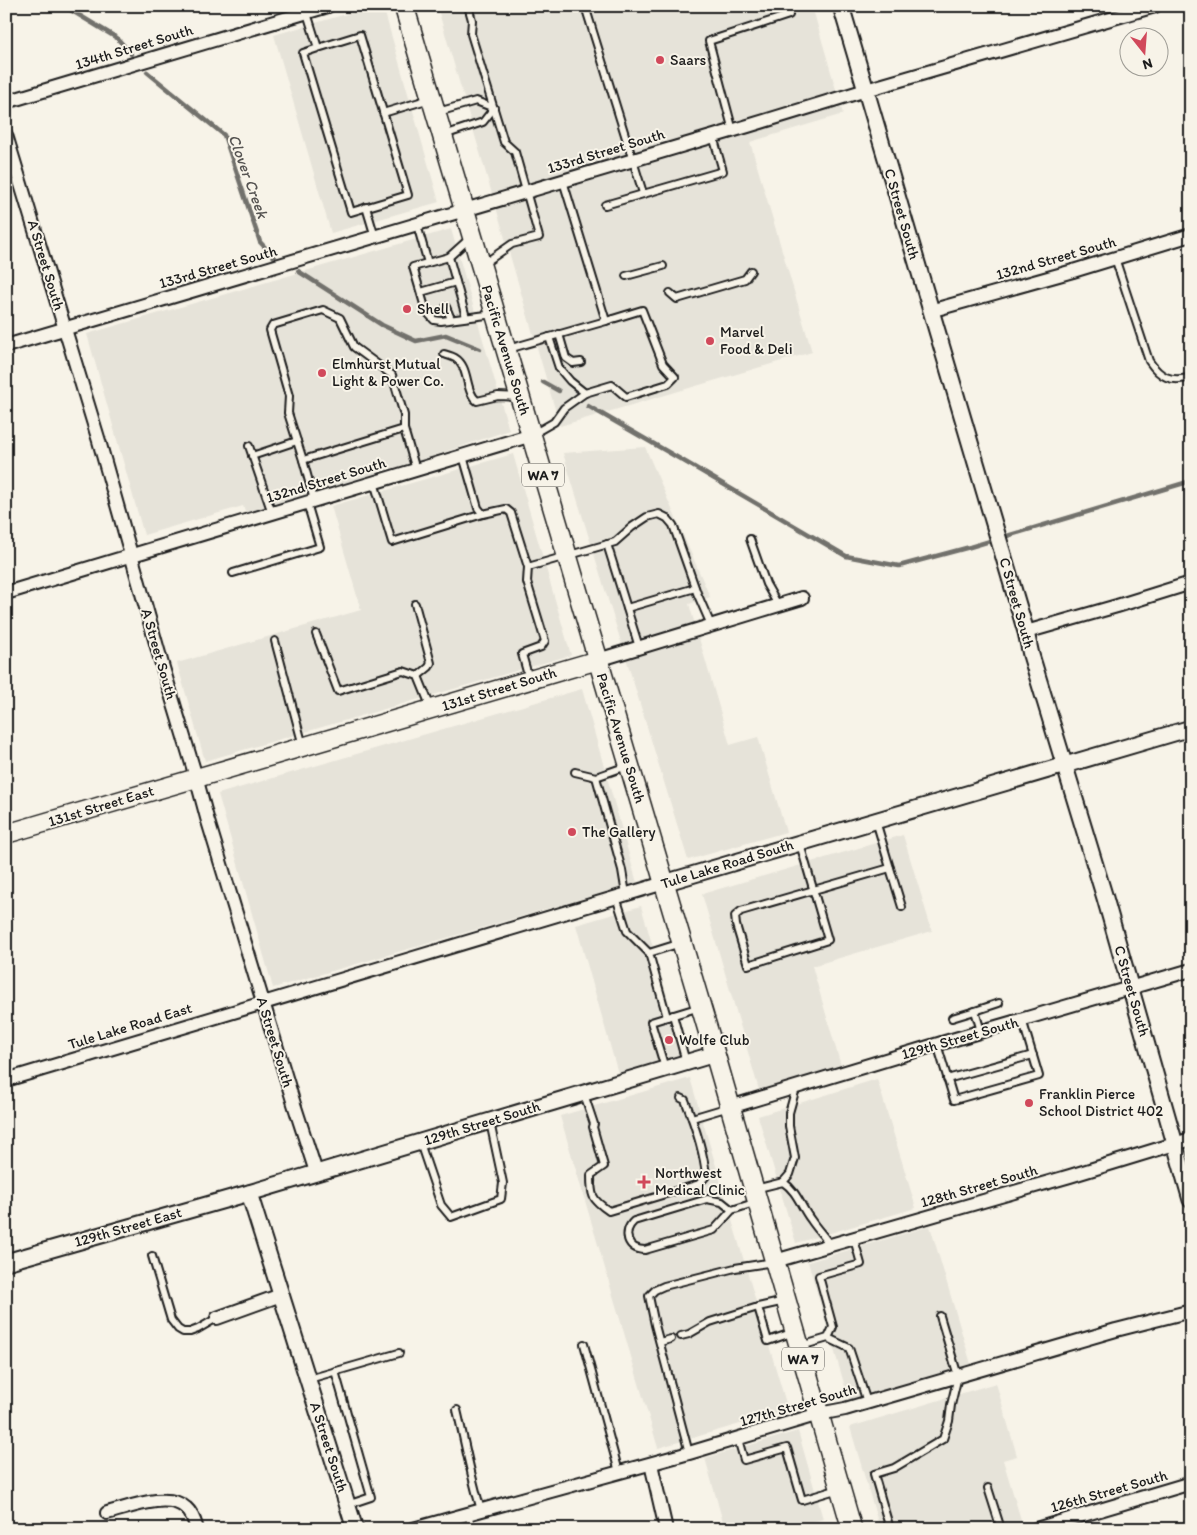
<svg xmlns="http://www.w3.org/2000/svg" width="1197" height="1535" font-family="Itim,sans-serif">
	<style>
		.built { fill: #e6e3d9 }
		.lines { fill: none; stroke-linecap: round; stroke-linejoin: round }
		.stream { stroke: #72716c; stroke-width: 4.5 }
		.service-casing { stroke: #1c1c1c; stroke-width: 10 }
		.minor-casing { stroke: #1c1c1c; stroke-width: 16 }
		.tertiary-casing { stroke: #1c1c1c; stroke-width: 19 }
		.secondary-casing { stroke: #1c1c1c; stroke-width: 21 }
		.primary-casing { stroke: #1c1c1c; stroke-width: 22 }
		.service { stroke: #f7f3e8; stroke-width: 6 }
		.minor { stroke: #f7f3e8; stroke-width: 12 }
		.tertiary { stroke: #f7f3e8; stroke-width: 15 }
		.secondary { stroke: #f7f3e8; stroke-width: 18 }
		.primary { stroke: #f7f3e8; stroke-width: 19 }
		.poi-dot { fill: #d1495b; stroke: #f7f3e8; stroke-width: 2 }
		.labels { text-anchor: middle; stroke-width: 4; stroke-linejoin: round; paint-order: stroke }
		.shield { fill: #f7f3e8; stroke: #5e5c59; stroke-width: 1 }
		.shield-label { font-size: 14px; font-weight: bold; fill: #1c1c1c }
		.street-label { font-size: 15px; fill: #1c1c1c; stroke: #f7f3e8 }
		.poi-label { font-size: 15px; fill: #1c1c1c; stroke: #f7f3e8; text-anchor: start }
		.water-label { font-size: 16px; font-style: italic; fill: #565452; stroke: #f7f3e8 }
	</style>
	<rect width="100%" height="100%" fill="#f7f3e8"/>
	<filter id="ink" filterUnits="userSpaceOnUse"><feTurbulence type="fractalNoise" baseFrequency=".02" numOctaves="2"/><feDisplacementMap in="SourceGraphic" scale="10" xChannelSelector="R" yChannelSelector="G"/><feConvolveMatrix kernelMatrix="1 2 1 2 8 2 1 2 1" color-interpolation-filters="sRGB"/></filter>
	<g filter="url(#ink)">
		<g class="built">
			<polygon points="374,6 383,6 439,202 331,233 274,35"/>
			<polygon points="437,6 812,6 843,114 750,142 812,352 560,426"/>
			<polygon points="451,229 509,430 419,461 246,513 243,506 144,535 87,334"/>
			<polygon points="645,447 710,597 689,604 730,745 758,737 786,832 688,860 563,453"/>
			<polygon points="513,454 571,655 205,761 177,663 361,610 331,506"/>
			<polygon points="582,689 637,883 273,988 218,794"/>
			<polygon points="903,835 932,931 812,966 841,1066 759,1090 702,894"/>
			<polygon points="641,906 685,1058 619,1077 576,925"/>
			<polygon points="690,1078 788,1410 658,1448 560,1116"/>
			<polygon points="877,1079 916,1208 796,1243 758,1116"/>
			<polygon points="930,1226 971,1364 849,1400 808,1262"/>
			<polygon points="996,1383 1017,1456 1003,1460 1022,1523 1002,1529 880,1529 850,1427"/>
			<polygon points="798,1431 823,1519 790,1529 725,1529 705,1458"/>
		</g>
		<g class="lines">
			<g class="stream">
				<polyline points="64,6 117,38 131,54"/>
				<polyline points="147,72 224,135 260,242 274,257"/>
				<polyline points="298,271 382,325 416,341 446,335 480,349"/>
				<polyline points="543,382 559,391"/>
				<polyline points="588,406 694,467 846,556 899,566 970,547 1191,481"/>
			</g>
			<g class="service-casing">
				<g id="service">
					<polyline points="468,6 472,20 471,34 504,142 515,152 539,237 512,244 482,265"/>
					<polyline points="585,6 643,193"/>
					<polyline points="307,13 318,48 303,53 351,212 408,195 360,35 318,48"/>
					<polyline points="438,112 476,101 494,108 483,122 444,135"/>
					<polyline points="383,113 430,99"/>
					<polyline points="733,131 709,41 789,15 786,6"/>
					<polyline points="605,205 723,171 713,136"/>
					<polyline points="366,207 375,237"/>
					<polyline points="417,225 428,263"/>
					<polyline points="470,238 449,257 413,267 426,311 434,320 441,321 494,314"/>
					<polyline points="449,257 466,317"/>
					<path d="M 1115,258 L 1149,361 C 1160,377 1171,383 1191,377"/>
					<polyline points="626,276 663,266"/>
					<polyline points="421,292 456,282"/>
					<polyline points="670,293 677,299 745,279 751,271"/>
					<polyline points="446,307 451,319"/>
					<polyline points="559,334 566,358 573,363 581,362"/>
					<polyline points="508,349 606,321 563,181"/>
					<path d="M 444,354 C 447,355 452,356 455,358 C 470,367 464,390 477,401 L 498,396 L 519,397"/>
					<polyline points="585,393 612,385 626,397 668,384 675,377 663,364 642,310 606,321"/>
					<polyline points="533,434 554,422 564,408 585,393 570,381 559,368 549,337"/>
					<polyline points="249,446 272,513"/>
					<polyline points="252,456 297,441"/>
					<polyline points="463,456 478,508 483,514 506,509 511,513 528,567 527,582 545,641 541,647 522,654 529,679"/>
					<polyline points="303,460 288,413 289,396 270,330 273,325 323,310 340,318 354,347 392,375 404,415 404,429"/>
					<polyline points="374,482 392,542 483,514"/>
					<polyline points="314,500 303,460 404,429 416,470"/>
					<polyline points="750,539 766,584 778,605"/>
					<polyline points="607,544 639,647"/>
					<polyline points="528,567 615,542 632,527 647,517 659,514 667,518 673,525 697,593 711,625"/>
					<polyline points="233,573 320,547 307,503"/>
					<polyline points="415,604 431,663 429,667 418,676"/>
					<polyline points="627,608 695,588"/>
					<polyline points="316,634 338,691 403,671 418,676 431,708"/>
					<polyline points="275,641 303,746"/>
					<polyline points="575,772 596,777 627,766"/>
					<polyline points="596,777 622,870 626,894"/>
					<polyline points="800,844 828,940 748,965 736,925 735,916 741,911 890,868 876,821"/>
					<polyline points="890,868 902,907"/>
					<polyline points="616,897 627,931 649,953 667,1017"/>
					<polyline points="649,953 681,943"/>
					<polyline points="673,1015 686,1062"/>
					<polyline points="952,1018 975,1011"/>
					<polyline points="981,1031 975,1011 999,1003"/>
					<polyline points="937,1044 954,1100 1039,1076 1022,1019"/>
					<polyline points="665,1068 651,1022 700,1007"/>
					<polyline points="947,1079 1033,1055"/>
					<path d="M 584,1094 L 594,1124 L 593,1127 L 604,1166 L 591,1175 C 591,1195 591,1199 609,1211 L 699,1184 L 706,1176 C 704,1151 694,1123 685,1100 L 681,1098"/>
					<polyline points="692,1118 729,1107"/>
					<polyline points="420,1143 441,1205 451,1217 501,1199 503,1183 490,1122"/>
					<path d="M 783,1182 C 797,1191 801,1207 811,1220 C 817,1229 824,1236 830,1245"/>
					<polyline points="755,1189 783,1182 790,1174 795,1158 789,1126 789,1113 796,1088"/>
					<path d="M 732,1210 L 722,1202 L 707,1199 L 634,1221 C 622,1232 627,1250 645,1250 L 714,1230 L 732,1210 L 757,1202"/>
					<polyline points="152,1256 171,1320 178,1329 183,1332 190,1332 198,1329 217,1318"/>
					<polyline points="785,1301 758,1307 768,1341 794,1332"/>
					<polyline points="681,1336 689,1334 710,1322 758,1307"/>
					<polyline points="828,1338 833,1327 819,1276 861,1264 854,1239"/>
					<polyline points="660,1342 671,1339"/>
					<polyline points="584,1344 619,1472"/>
					<polyline points="801,1346 828,1338 849,1348 867,1402"/>
					<polyline points="335,1371 371,1497 347,1505"/>
					<polyline points="309,1379 399,1353"/>
					<path d="M 457,1410 C 465,1443 471,1477 481,1510"/>
					<polyline points="738,1439 744,1460 787,1448 802,1500 839,1489"/>
					<polyline points="689,1453 655,1325 649,1296 655,1290 664,1286 735,1268 774,1262"/>
					<polyline points="988,1488 1001,1529"/>
					<polyline points="468,1514 472,1529"/>
					<polyline points="890,1529 874,1474 894,1468 943,1439 949,1421 951,1405 958,1376 940,1316"/>
				</g>
			</g>
			<g class="minor-casing">
				<g id="minor">
					<polyline points="6,102 328,6"/>
					<polyline points="6,135 99,441 163,668 196,777 207,818 294,1104 316,1172"/>
					<polyline points="930,311 1073,271 1191,235"/>
					<polyline points="6,346 748,126 866,90 1155,6"/>
					<polyline points="6,593 532,435"/>
					<polyline points="1026,632 1117,606 1191,583"/>
					<polyline points="598,660 802,598"/>
					<polyline points="6,1080 664,883"/>
					<polyline points="730,1107 945,1042 1191,970"/>
					<polyline points="775,1261 1070,1176 1191,1139"/>
					<polyline points="217,1318 281,1295"/>
					<polyline points="651,1464 666,1529"/>
					<path d="M 107,1513 C 128,1508 168,1491 186,1508 C 192,1513 195,1522 197,1529"/>
					<polyline points="413,1529 689,1453 819,1414 845,1409 1116,1330 1191,1311"/>
					<polyline points="1036,1529 1191,1483"/>
				</g>
			</g>
			<g class="tertiary-casing">
				<g id="tertiary">
					<polyline points="841,6 1026,632 1031,655 1105,898 1191,1200"/>
					<polyline points="664,883 1191,728"/>
					<polyline points="249,1193 355,1529"/>
					<polyline points="6,1262 249,1193 715,1054"/>
				</g>
			</g>
			<g class="secondary-casing">
				<polyline id="secondary" points="6,834 598,660"/>
			</g>
			<g class="primary-casing">
				<polyline id="primary" points="404,6 715,1054 852,1529"/>
			</g>
			<use href="#service" class="service"/>
			<use href="#minor" class="minor"/>
			<use href="#tertiary" class="tertiary"/>
			<use href="#secondary" class="secondary"/>
			<use href="#primary" class="primary"/>
		</g>
	</g>
	<g class="poi-dot">
		<circle cx="660" cy="60" r="5"/>
		<circle cx="407" cy="309" r="5"/>
		<circle cx="710" cy="341" r="5"/>
		<circle cx="322" cy="373" r="5"/>
		<circle cx="572" cy="832" r="5"/>
		<circle cx="669" cy="1040" r="5"/>
		<circle cx="1029" cy="1103" r="5"/>
		<path d="M641.5 1174.5h5v5h5v5h-5v5h-5v-5h-5v-5h5z"/>
	</g>
	<g class="labels">
		<g class="shield">
			<rect x="522" y="463.5" width="42" height="23" rx="4"/>
			<rect x="782" y="1347.5" width="42" height="23" rx="4"/>
		</g>
		<g class="shield-label">
			<text x="543" y="480">WA 7</text>
			<text x="803" y="1364">WA 7</text>
		</g>
		<g class="street-label">
			<text transform="translate(134 47) rotate(-17)" y="5">134th Street South</text>
			<text transform="translate(606 151) rotate(-17)" y="5">133rd Street South</text>
			<text transform="translate(902 214) rotate(74)" y="5">C Street South</text>
			<text transform="translate(1056 258) rotate(-16)" y="5">132nd Street South</text>
			<text transform="translate(46 265) rotate(73)" y="5">A Street South</text>
			<text transform="translate(218 267) rotate(-16)" y="5">133rd Street South</text>
			<text transform="translate(506 350) rotate(73)" y="5">Pacific Avenue South</text>
			<text transform="translate(326 480) rotate(-17)" y="5">132nd Street South</text>
			<text transform="translate(1017 603) rotate(74)" y="5">C Street South</text>
			<text transform="translate(159 654) rotate(74)" y="5">A Street South</text>
			<text transform="translate(499 689) rotate(-17)" y="5">131st Street South</text>
			<text transform="translate(621 738) rotate(73)" y="5">Pacific Avenue South</text>
			<text transform="translate(101 806) rotate(-17)" y="5">131st Street East</text>
			<text transform="translate(727 864) rotate(-17)" y="5">Tule Lake Road South</text>
			<text transform="translate(1132 991) rotate(74)" y="5">C Street South</text>
			<text transform="translate(130 1026) rotate(-17)" y="5">Tule Lake Road East</text>
			<text transform="translate(960 1038) rotate(-16)" y="5">129th Street South</text>
			<text transform="translate(275 1042) rotate(73)" y="5">A Street South</text>
			<text transform="translate(482 1123) rotate(-17)" y="5">129th Street South</text>
			<text transform="translate(979 1186) rotate(-16)" y="5">128th Street South</text>
			<text transform="translate(128 1227) rotate(-16)" y="5">129th Street East</text>
			<text transform="translate(798 1405) rotate(-16)" y="5">127th Street South</text>
			<text transform="translate(329 1447) rotate(72)" y="5">A Street South</text>
			<text transform="translate(1109 1491) rotate(-16)" y="5">126th Street South</text>
		</g>
		<g class="poi-label">
			<text x="670" y="65">Saars</text>
			<text x="417" y="314">Shell</text>
			<text x="720" y="337">Marvel<tspan x="720" dy="17">Food &amp; Deli</tspan></text>
			<text x="332" y="369">Elmhurst Mutual<tspan x="332" dy="17">Light &amp; Power Co.</tspan></text>
			<text x="582" y="837">The Gallery</text>
			<text x="679" y="1045">Wolfe Club</text>
			<text x="1039" y="1099">Franklin Pierce<tspan x="1039" dy="17">School District 402</tspan></text>
			<text x="655" y="1178">Northwest<tspan x="655" dy="17">Medical Clinic</tspan></text>
		</g>
		<g class="water-label">
			<text transform="translate(249 176) rotate(70)" y="6">Clover Creek</text>
		</g>
	</g>
	<rect width="1197" height="1535" fill="none" stroke="#f7f3e8" stroke-width="25"/>
	<rect x="12" y="12" width="1172" height="1510" fill="none" stroke="#1c1c1c" stroke-width="2" filter="url(#ink)"/>
	<g transform="translate(1144 52) rotate(163)"><circle r="24" fill="#f7f3e8" stroke="#9f9d96"/>
	<path d="M0-4L9 19L0 12L-9 19Z" fill="#d1495b"/>
	<text y="-8" font-size="14" font-weight="bold" text-anchor="middle" fill="#1c1c1c">N</text>
	</g>
</svg>
